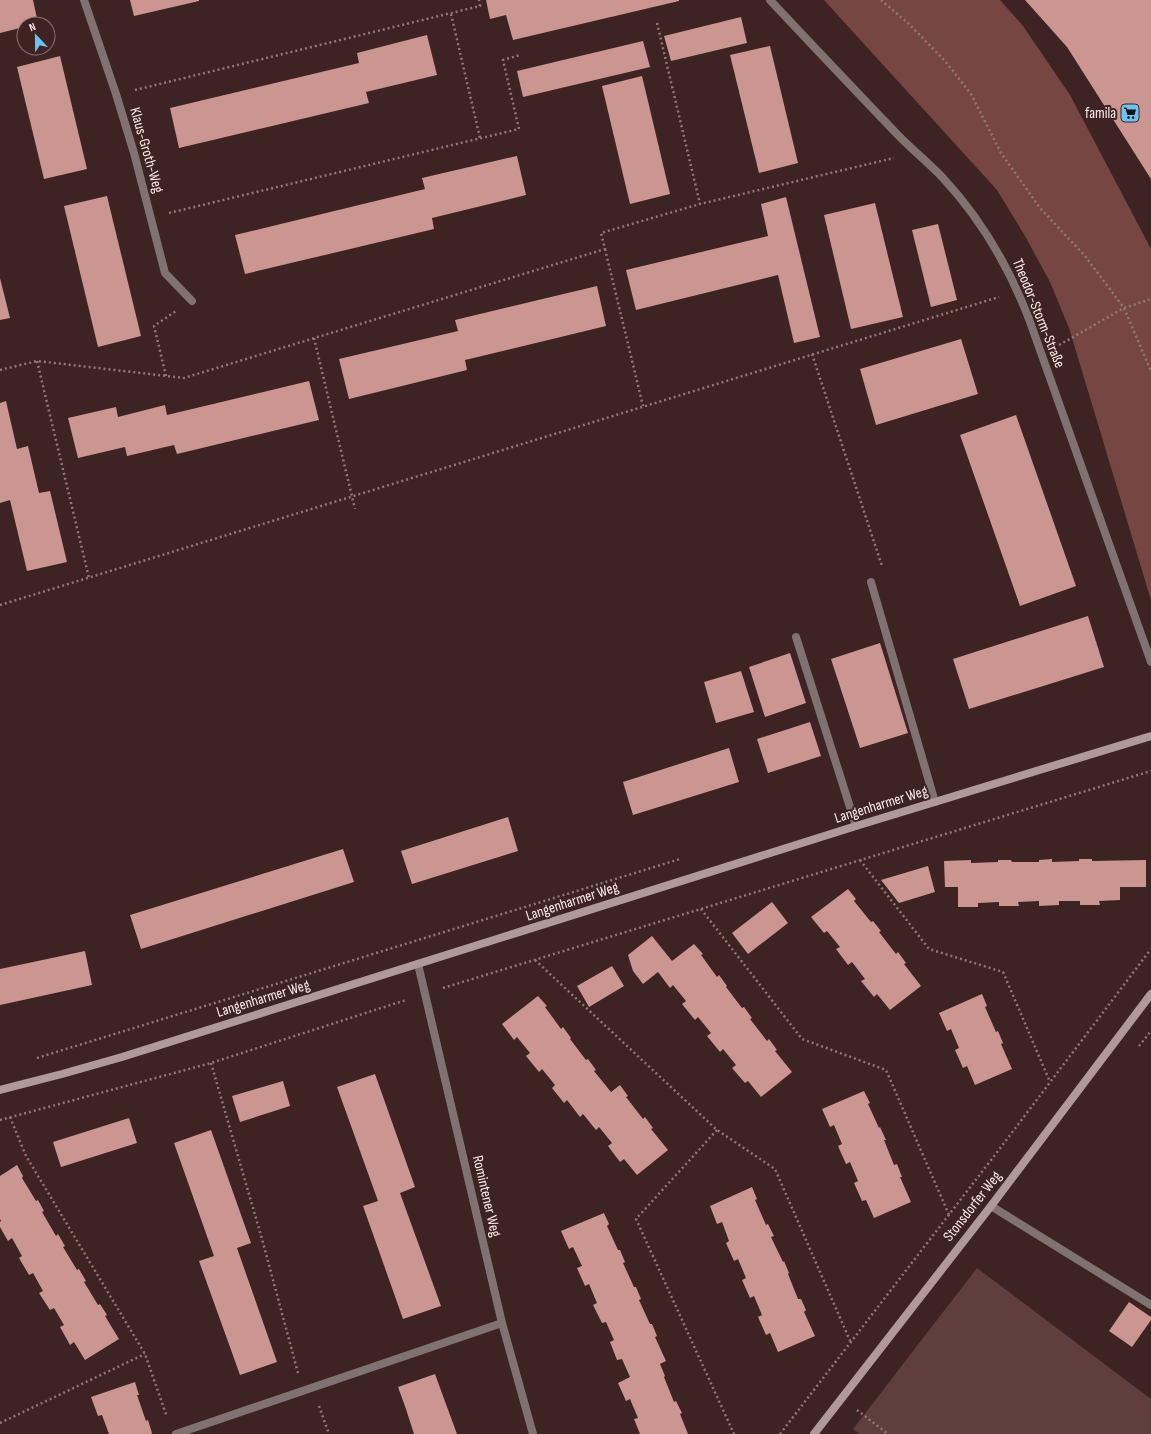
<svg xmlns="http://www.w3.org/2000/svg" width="1151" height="1434" font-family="'Sofia Sans Condensed',sans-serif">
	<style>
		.green { fill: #5f3e3b }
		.forest { fill: #764643 }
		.building { fill: #cb9591 }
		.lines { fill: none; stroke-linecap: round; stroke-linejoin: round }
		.path { stroke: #8f7977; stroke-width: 2.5; stroke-dasharray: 2 3; stroke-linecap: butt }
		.lane { stroke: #807271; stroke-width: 8 }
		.street { stroke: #807271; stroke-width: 8 }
		.secondary { stroke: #b09a98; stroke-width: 8 }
		.labels { text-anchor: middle; stroke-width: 4; stroke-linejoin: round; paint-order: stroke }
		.poi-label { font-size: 15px; fill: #feeceb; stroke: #3d2422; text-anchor: end }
		.street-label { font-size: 15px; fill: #feeceb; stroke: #3d2422 }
	</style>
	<rect width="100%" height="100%" fill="#3d2422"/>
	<polygon class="green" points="977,1268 1151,1399 1151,1434 859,1434 853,1429"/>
	<polygon class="forest" points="824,0 1000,0 1023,26 1070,95 1151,249 1151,600 1069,328 1050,282 1025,236 997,190"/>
	<g class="building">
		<polygon points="0,0 33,0 38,23 24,24 24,27 0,33"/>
		<polygon points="130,0 199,0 199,1 134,16"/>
		<polygon points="486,0 679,0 679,1 513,40 506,15 490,19"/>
		<polygon points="1025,0 1151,0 1151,179 1067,47"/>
		<polygon points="741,17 747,43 671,61 664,36"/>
		<polygon points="427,35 437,75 366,92 369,103 179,148 170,108 359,63 357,53"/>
		<polygon points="643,41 650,67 523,97 517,71"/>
		<polygon points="770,46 798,163 759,173 730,55"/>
		<polygon points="60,56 87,169 44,179 17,67"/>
		<polygon points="642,76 670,194 630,204 602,86"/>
		<polygon points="517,156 526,195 432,218 434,229 245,274 235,235 425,189 422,178"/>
		<polygon points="107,196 141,336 98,347 64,206"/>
		<polygon points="786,197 820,337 794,343 778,275 636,310 626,270 768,236 761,204"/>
		<polygon points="875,203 903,317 851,329 824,215"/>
		<polygon points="938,224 957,300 931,307 912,230"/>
		<polygon points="0,278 10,318 0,320"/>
		<polygon points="597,286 606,326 465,360 467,370 349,399 339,359 458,331 455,320"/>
		<polygon points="961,339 978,394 876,425 860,369"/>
		<polygon points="309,381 319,420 177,454 174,445 127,456 125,447 78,458 68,418 116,407 118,417 165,405 167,415"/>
		<polygon points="6,401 17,449 28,446 39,493 50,491 67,562 27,571 10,500 0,503 0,403"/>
		<polygon points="1016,415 1076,586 1020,606 960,435"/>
		<polygon points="1088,616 1104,667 969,709 953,659"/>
		<polygon points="880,643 908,733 860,748 831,659"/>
		<polygon points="790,653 806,703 765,717 749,667"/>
		<polygon points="741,671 754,712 716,723 704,682"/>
		<polygon points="810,722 821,756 768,773 757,739"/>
		<polygon points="729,748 739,782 633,815 623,782"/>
		<polygon points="508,817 518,851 412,884 401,851"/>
		<polygon points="343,849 354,882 141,949 130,915"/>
		<polygon points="1052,859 1052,862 1079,861 1079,859 1092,859 1092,861 1146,860 1146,887 1120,887 1120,900 1099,901 1100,905 1080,905 1080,901 1059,901 1059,905 1039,906 1039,901 1018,902 1019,906 999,906 999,902 978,903 978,907 958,907 958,887 945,887 944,861 971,860 971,863 998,862 998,860 1011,860 1012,862 1039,862 1039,860"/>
		<polygon points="928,866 935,892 899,903 881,880"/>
		<polygon points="848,889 856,899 854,901 871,922 873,921 881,931 879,932 896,954 898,952 906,963 904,964 921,986 890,1010 877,994 874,997 861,981 865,979 852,962 848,965 836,949 840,947 827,931 824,933 811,917"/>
		<polygon points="772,902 788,923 748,954 732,933"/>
		<polygon points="652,936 672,961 694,944 703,954 701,955 717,977 719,975 727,986 726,987 742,1008 744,1007 752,1018 750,1019 767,1041 769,1039 777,1050 775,1051 792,1072 761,1097 748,1081 745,1083 732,1068 736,1065 723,1049 720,1052 707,1036 711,1033 698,1017 695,1020 682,1004 686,1001 673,985 670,988 658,972 643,984 633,971 628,955"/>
		<polygon points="85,951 92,985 0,1005 0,969"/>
		<polygon points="612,966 624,986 589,1007 577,986"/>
		<polygon points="982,994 987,1006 985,1007 996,1032 998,1031 1003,1043 1001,1044 1012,1069 975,1085 967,1066 963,1068 955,1050 959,1048 951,1029 947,1031 939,1013"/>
		<polygon points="538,996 547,1006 545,1007 561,1029 563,1027 571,1038 570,1039 586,1060 588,1059 596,1070 594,1071 611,1092 620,1085 628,1096 626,1097 643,1119 645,1117 653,1128 651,1129 668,1150 637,1175 624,1159 620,1162 608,1146 612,1143 599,1127 596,1130 583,1114 580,1117 567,1100 564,1103 552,1088 555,1085 542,1069 539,1072 526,1056 530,1053 517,1037 514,1040 502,1024"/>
		<polygon points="375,1074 415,1187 400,1193 441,1306 403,1319 363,1206 378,1201 337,1087"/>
		<polygon points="283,1081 290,1106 240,1122 232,1096"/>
		<polygon points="864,1091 870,1103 868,1104 879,1128 880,1127 886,1140 884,1140 894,1165 897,1164 902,1177 900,1177 911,1202 874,1218 866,1200 862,1201 854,1183 858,1181 850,1162 846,1164 838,1146 842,1144 834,1125 830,1127 822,1109"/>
		<polygon points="129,1118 137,1143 61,1167 53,1142"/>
		<polygon points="211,1130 251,1243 237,1248 277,1362 240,1375 199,1261 214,1256 174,1143"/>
		<polygon points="17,1165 23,1176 22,1178 36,1201 38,1200 44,1211 42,1212 56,1236 58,1234 65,1246 63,1247 77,1270 79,1269 86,1281 84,1282 98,1305 100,1304 107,1315 105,1316 119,1339 85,1360 74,1342 70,1345 60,1327 64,1325 54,1308 50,1310 39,1293 43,1291 33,1273 29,1275 19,1258 22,1256 12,1238 8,1241 0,1227 0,1222 1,1221 0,1219 0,1176"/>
		<polygon points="752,1187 757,1199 755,1200 766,1225 768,1224 774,1236 771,1237 783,1262 784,1261 789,1273 788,1274 798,1299 801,1299 806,1310 804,1312 815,1336 778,1352 770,1333 766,1335 758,1317 762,1315 754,1296 750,1298 742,1280 746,1278 738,1259 734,1261 726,1243 729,1241 722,1222 717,1224 710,1206"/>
		<polygon points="604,1213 609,1224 607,1226 618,1250 620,1250 625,1262 623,1263 634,1287 636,1287 641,1299 639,1300 650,1324 652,1324 657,1336 655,1337 666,1361 660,1364 665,1376 664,1377 674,1402 676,1401 682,1413 680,1414 688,1434 640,1434 634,1419 638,1418 630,1399 626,1401 618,1383 630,1377 622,1359 617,1360 610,1342 614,1340 606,1322 602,1323 593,1305 597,1303 589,1284 585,1286 577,1268 582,1266 573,1247 569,1249 561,1231"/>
		<polygon points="1129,1302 1151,1317 1151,1320 1132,1347 1109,1331"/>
		<polygon points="435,1374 443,1396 457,1434 414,1434 406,1409 398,1387"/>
		<polygon points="135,1382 139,1395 137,1395 146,1421 148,1420 152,1433 151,1434 109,1434 102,1415 98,1416 91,1397"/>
	</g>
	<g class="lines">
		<g class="path">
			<polyline points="881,0 909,24 945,61 971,94 1001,153 1040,208 1085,256 1124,308 1151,371"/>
			<polyline points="451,14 480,138"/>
			<polyline points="657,23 700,204"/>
			<polyline points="135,90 480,6 479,0"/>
			<polyline points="169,213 519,129 503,60 520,55"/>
			<polyline points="605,249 643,406"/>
			<polyline points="314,338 355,509"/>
			<polyline points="1059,345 1124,308 1151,299"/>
			<polyline points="812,354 882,566"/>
			<polyline points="37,361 89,578"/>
			<polyline points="0,370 37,361 184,378 605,249 601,233 700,204 894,158"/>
			<polyline points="166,376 154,326 176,311"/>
			<polyline points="0,605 999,297"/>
			<polyline points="860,860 929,949 1003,972 1050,1082"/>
			<polyline points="701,909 802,1039 886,1070 949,1215"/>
			<polyline points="535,960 717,1130 775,1169 851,1343"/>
			<polyline points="443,988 1151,771"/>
			<polyline points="1139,1046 1151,1031"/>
			<polyline points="37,1058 680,859"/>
			<polyline points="211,1063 262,1239 298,1373"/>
			<polyline points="10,1117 26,1156 145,1354 167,1417"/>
			<polyline points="0,1120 211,1063 406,1000"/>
			<polyline points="717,1130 636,1219 734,1434"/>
			<polyline points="319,1406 329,1434"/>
			<polyline points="857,1410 888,1434"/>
			<polyline points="0,1423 145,1354"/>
			<polyline points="780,1434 998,1151 1151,949"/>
		</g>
		<g class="lane">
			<polyline points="871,582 935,802"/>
			<polyline points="796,637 856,826"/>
			<polyline points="991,1206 1151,1305"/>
			<polyline points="176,1434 502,1323"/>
		</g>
		<g class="street">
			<polyline points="84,0 116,94 134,153 165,273 192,301"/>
			<path d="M 770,0 C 811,44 853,88 895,132 C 910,148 928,162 943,178 C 981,219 1009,267 1029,319 L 1151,662"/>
			<polyline points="418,964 502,1323 533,1434"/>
		</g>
		<g class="secondary">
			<polyline points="0,1090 62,1074 122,1057 856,826 1151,736"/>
			<polyline points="814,1434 991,1206 1151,994"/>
		</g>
	</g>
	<defs>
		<g id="supermarket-square" transform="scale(1)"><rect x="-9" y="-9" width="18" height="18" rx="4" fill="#6bc3f2" stroke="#3d2422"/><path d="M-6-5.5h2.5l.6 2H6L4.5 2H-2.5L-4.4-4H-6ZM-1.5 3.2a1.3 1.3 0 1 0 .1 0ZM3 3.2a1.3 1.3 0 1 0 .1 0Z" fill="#111"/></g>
	</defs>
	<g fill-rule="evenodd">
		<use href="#supermarket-square" x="1130" y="113"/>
	</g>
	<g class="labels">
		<g class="poi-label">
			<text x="1116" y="118">famila</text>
		</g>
		<g class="street-label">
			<text transform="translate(147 150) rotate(74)" y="5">Klaus-Groth-Weg</text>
			<text transform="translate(1039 313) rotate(68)" y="5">Theodor-Storm-Straße</text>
			<text transform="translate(881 804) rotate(-17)" y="5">Langenharmer Weg</text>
			<text transform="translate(572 901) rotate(-18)" y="5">Langenharmer Weg</text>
			<text transform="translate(263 998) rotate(-17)" y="5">Langenharmer Weg</text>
			<text transform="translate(487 1196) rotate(77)" y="5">Romintener Weg</text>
			<text transform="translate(972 1206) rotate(-52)" y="5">Stonsdorfer Weg</text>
		</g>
	</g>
	<g transform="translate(36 36) rotate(338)"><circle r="19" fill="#3d2422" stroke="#8a7472"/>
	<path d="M0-3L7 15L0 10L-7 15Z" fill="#6bc3f2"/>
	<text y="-6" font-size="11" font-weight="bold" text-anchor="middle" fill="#feeceb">N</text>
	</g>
</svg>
